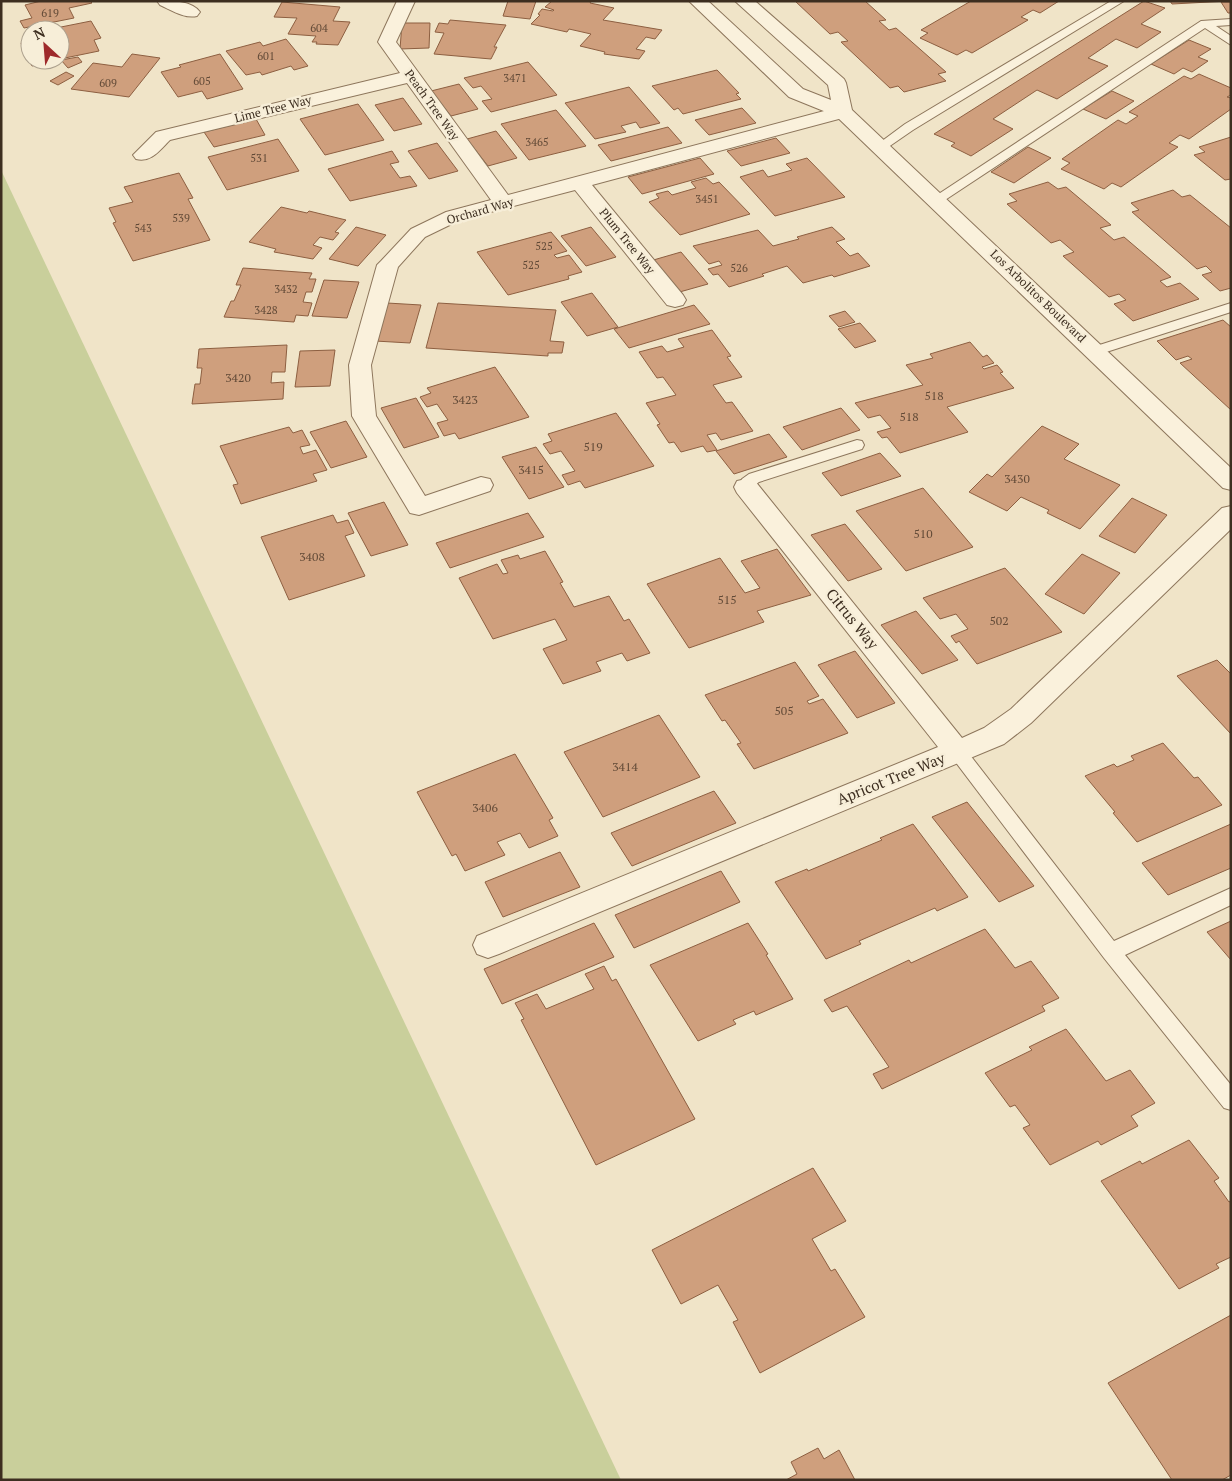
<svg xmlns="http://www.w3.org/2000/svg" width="1232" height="1481" font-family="'PT Serif',serif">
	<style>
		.green { fill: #c9cf9b }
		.building { fill: #cf9f7d; stroke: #8d5f41 }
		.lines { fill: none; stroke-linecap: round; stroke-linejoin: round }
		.service-casing { stroke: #8d765c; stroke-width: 2 }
		.minor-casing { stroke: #8d765c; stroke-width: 2 }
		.tertiary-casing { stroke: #8d765c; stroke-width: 2 }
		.service { fill: #faf1dc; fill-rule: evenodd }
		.minor { fill: #faf1dc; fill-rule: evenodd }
		.tertiary { fill: #faf1dc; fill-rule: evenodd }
		.labels { text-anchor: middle; stroke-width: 5; stroke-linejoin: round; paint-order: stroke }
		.far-number-label { font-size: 11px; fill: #624a37 }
		.far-street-label { font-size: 12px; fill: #3d2e20; stroke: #f7eed8 }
		.number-label { font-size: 12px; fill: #624a37 }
		.street-label { font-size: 15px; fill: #3d2e20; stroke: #f7eed8 }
	</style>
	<rect width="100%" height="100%" fill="#f0e4c8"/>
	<polygon class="green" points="1,170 621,1480 1,1480"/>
	<g class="building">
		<polygon points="41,1 90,1 92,3 69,8 74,18 24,28 20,21 32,18 25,5"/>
		<polygon points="508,1 536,1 530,19 503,16"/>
		<polygon points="552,1 591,1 590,3 614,8 603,20 662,30 655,39 646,37 636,49 645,51 639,59 604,54 605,52 580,46 591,34 569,29 567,32 531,24 540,15 538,14 542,9 553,11 554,10 545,7"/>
		<polygon points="795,1 865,1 886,20 879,21 889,30 896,28 946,72 938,74 946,81 904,92 898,86 890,88 841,42 848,41 838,32 830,34"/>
		<polygon points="971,1 1059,1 1040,13 1033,10 1021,17 1028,20 972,53 966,50 957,55 920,38 928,33 921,30"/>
		<polygon points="1144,1 1165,8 1141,24 1161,32 1137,48 1116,39 1088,58 1108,66 1057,99 1037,90 993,119 1013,129 971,156 951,146 955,143 934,134"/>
		<polygon points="1170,1 1228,1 1172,4"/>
		<polygon points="282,2 340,7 333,21 350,22 338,45 316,44 317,42 312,42 316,36 288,34 297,18 274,17"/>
		<polygon points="1221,2 1231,2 1231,13 1228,13"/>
		<polygon points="450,20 506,25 494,47 497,47 491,59 434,54 444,33 435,32 439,23 448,24"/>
		<polygon points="91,21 101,38 94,40 99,51 60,59 60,35 64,34 61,27"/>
		<polygon points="402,23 430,23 429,48 400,49"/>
		<polygon points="286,39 308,66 294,70 291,66 262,75 260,72 246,75 226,51 260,42 263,46"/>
		<polygon points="1189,40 1211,49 1198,57 1208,61 1192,72 1183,68 1174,74 1151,64"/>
		<polygon points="30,41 30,60 58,60 32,66 21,43"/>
		<polygon points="132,54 160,58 129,97 71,89 93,63 122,67"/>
		<polygon points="220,54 243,89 207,99 202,91 178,97 161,72 181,67 179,65"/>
		<polygon points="78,57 82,62 68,68 61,60"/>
		<polygon points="528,62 557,95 491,112 482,101 492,99 481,86 473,88 464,78"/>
		<polygon points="717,70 739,93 736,94 741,99 683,114 678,108 674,110 652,86"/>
		<polygon points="66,72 74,76 58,85 50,81"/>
		<polygon points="1199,74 1231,88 1231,95 1227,97 1231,98 1231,109 1189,139 1180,135 1169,143 1178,147 1121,187 1112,183 1104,189 1061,169 1070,163 1062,159 1118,120 1126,124 1138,116 1129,112 1184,76 1191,79"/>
		<polygon points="459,84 478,109 451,116 431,91"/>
		<polygon points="629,87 660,123 640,128 636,122 621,126 626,132 595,139 565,103"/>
		<polygon points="1112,91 1134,101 1106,119 1083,109"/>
		<polygon points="403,98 422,124 394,131 375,105"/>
		<polygon points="358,104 384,140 325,155 300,119"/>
		<polygon points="742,108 756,123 709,135 695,120"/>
		<polygon points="556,110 586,146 529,160 501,124"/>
		<polygon points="256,119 265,135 214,147 204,132"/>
		<polygon points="668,127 682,143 611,161 598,145"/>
		<polygon points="496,131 517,158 488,166 467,139"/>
		<polygon points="1231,137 1231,179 1225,180 1194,155 1205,152 1199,147"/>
		<polygon points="776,138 790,153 741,166 727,151"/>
		<polygon points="278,139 299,171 227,190 208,157"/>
		<polygon points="437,143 458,171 429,179 408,151"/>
		<polygon points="1028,147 1051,158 1014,183 991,172"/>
		<polygon points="392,151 399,162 390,164 400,178 410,176 417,186 350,201 328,169"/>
		<polygon points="700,158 714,174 642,194 628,177"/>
		<polygon points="807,158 845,197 775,216 740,177 763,170 768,177 792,170 786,164"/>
		<polygon points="179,173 193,198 188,199 210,240 133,261 113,223 116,222 109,208 133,202 124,187"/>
		<polygon points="706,178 713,184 719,182 750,214 680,235 649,202 659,198 656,194 668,191 672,195 696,188 691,182"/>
		<polygon points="1048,182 1058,189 1066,187 1111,225 1100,228 1114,240 1124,237 1171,277 1160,281 1167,287 1180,283 1199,299 1133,321 1114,304 1126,300 1119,294 1109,297 1063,256 1074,252 1060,240 1051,243 1007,204 1017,201 1009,194"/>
		<polygon points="1173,190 1182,197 1190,195 1231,228 1231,288 1220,291 1202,275 1212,272 1206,266 1197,269 1132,212 1139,210 1131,203"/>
		<polygon points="281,207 307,213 309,211 346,220 335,232 339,233 333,240 320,237 313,245 322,248 313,259 274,252 276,249 249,242"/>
		<polygon points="356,227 386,235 358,266 329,259"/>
		<polygon points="591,227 616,257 586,266 561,236"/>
		<polygon points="832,227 845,239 836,242 850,256 858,253 870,266 834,277 832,275 803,283 787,266 762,274 764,276 729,287 718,274 713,275 708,269 722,265 719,261 709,264 693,246 758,230 773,246 799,239 797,237"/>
		<polygon points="551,232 567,251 554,255 557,258 569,255 582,272 568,276 569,279 508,295 477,252"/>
		<polygon points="681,252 708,284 676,293 650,261"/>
		<polygon points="243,268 312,273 309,279 316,279 312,292 306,292 303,302 312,303 308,316 296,315 294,322 224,317 231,301 234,301 241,285 236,285"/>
		<polygon points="324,280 359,282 347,318 312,316"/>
		<polygon points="592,293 618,327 587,336 561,302"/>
		<polygon points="387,303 421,305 410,343 375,341"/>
		<polygon points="438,303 556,310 550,341 564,342 562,353 548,353 548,356 426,348"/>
		<polygon points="694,305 710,324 629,348 614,329"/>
		<polygon points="845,311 855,322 839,327 829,316"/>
		<polygon points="1223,320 1231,327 1231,410 1180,363 1192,359 1188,356 1176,360 1157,341"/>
		<polygon points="860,323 876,341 855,348 838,329"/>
		<polygon points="712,330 731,356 727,357 742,377 713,385 726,403 732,402 753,431 721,440 716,433 707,435 717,450 707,452 703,446 681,452 674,442 669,443 657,425 660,424 646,403 676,395 663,377 657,378 639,352 662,346 667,352 684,347 678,339"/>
		<polygon points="970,342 983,357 987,355 994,363 982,367 984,369 997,365 1003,372 1000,373 1014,388 947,407 968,432 900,453 887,437 882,438 877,432 891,428 880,415 868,418 855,403 923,385 906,365 933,358 930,354"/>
		<polygon points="287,345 285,372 272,372 271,383 284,382 283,399 192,404 195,384 200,384 202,368 197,368 199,349"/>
		<polygon points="335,350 330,386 295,387 300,351"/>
		<polygon points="495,367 529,417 459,439 455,433 444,436 437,423 448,420 437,404 427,407 420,397 431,393 427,388"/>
		<polygon points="416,398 439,437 404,448 381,408"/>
		<polygon points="841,408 860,430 802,450 783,427"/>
		<polygon points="616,413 654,466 585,488 580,481 568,485 562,475 575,471 561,451 550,454 543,444 552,441 548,434"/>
		<polygon points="346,421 367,457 331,468 310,432"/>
		<polygon points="1042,426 1079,444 1064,459 1120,485 1080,529 1047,513 1049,510 1021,497 1007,511 969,492 987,474 992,477"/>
		<polygon points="289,427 293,433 302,430 310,445 300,447 303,454 316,450 327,470 313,474 317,481 241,504 233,485 238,484 220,446"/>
		<polygon points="769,434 787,457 734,474 716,451"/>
		<polygon points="536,447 564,487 529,499 502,457"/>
		<polygon points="880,453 901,476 841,496 822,473"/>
		<polygon points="923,488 973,547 906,571 856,511"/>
		<polygon points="1132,498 1167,515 1135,553 1099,536"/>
		<polygon points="384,502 408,545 371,556 348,513"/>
		<polygon points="528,513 544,537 450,568 436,543"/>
		<polygon points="333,515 337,523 348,520 354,533 345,536 365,576 289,600 261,537"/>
		<polygon points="845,524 882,569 848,581 811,535"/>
		<polygon points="777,549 811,595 757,611 764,622 689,648 647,584 720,558 745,593 760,588 741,561"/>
		<polygon points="545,551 563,582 560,583 574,607 609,596 624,621 629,619 650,653 627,661 622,653 596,662 601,671 563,684 543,649 567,640 555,619 493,639 459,578 497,564 503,574 508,573 501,560 518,555 520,559"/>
		<polygon points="1082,554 1120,573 1084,614 1045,594"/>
		<polygon points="1005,568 1062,632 977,664 959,641 956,643 951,636 968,629 956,614 940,619 923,598"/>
		<polygon points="916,611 958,660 922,674 881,625"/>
		<polygon points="855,651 895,703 857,718 818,665"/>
		<polygon points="1217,660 1231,674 1231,734 1177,676"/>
		<polygon points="795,662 819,696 807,701 809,704 823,699 848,733 754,769 737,744 741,743 725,720 722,721 705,695"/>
		<polygon points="659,715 700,777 603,817 564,752"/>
		<polygon points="1163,743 1194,778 1198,777 1222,805 1137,842 1113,813 1115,812 1085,776 1114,764 1117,767 1134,760 1131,756"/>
		<polygon points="515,754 553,818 549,820 558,836 529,848 520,833 497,842 505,855 465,871 456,854 452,856 417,792"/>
		<polygon points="714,791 736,823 632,866 611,833"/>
		<polygon points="967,802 1034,886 999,902 932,817"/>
		<polygon points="913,824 968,897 937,911 935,908 859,941 861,944 826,959 775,882 807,869 808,871 882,840 880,838"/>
		<polygon points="1231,824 1231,868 1168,895 1142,863"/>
		<polygon points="560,852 580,887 503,917 485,882"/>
		<polygon points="721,871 740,902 634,948 615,915"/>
		<polygon points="1231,921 1231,960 1207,932"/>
		<polygon points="594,923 614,957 502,1004 484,969"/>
		<polygon points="748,923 768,954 766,955 793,999 756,1015 754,1011 733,1020 736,1024 698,1041 650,965"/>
		<polygon points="985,929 1015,968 1031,961 1059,998 1042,1006 1045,1011 882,1089 873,1074 889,1067 847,1006 832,1012 824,1000 909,960 911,963"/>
		<polygon points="604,966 612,981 616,979 695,1119 596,1165 521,1020 524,1019 515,1003 537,994 546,1009 594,989 585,974"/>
		<polygon points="1066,1029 1106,1081 1130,1070 1155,1103 1131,1116 1138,1126 1101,1145 1098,1141 1050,1165 1023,1128 1030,1125 1015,1105 1010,1107 985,1073 1032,1050 1029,1047"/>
		<polygon points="1189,1140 1219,1178 1214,1181 1229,1202 1231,1201 1231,1257 1216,1264 1219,1268 1179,1289 1101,1181 1140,1161 1142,1164"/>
		<polygon points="813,1168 846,1221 812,1239 831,1271 835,1269 865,1317 760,1373 733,1322 738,1320 718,1285 681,1304 652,1250"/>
		<polygon points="1231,1315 1231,1475 1222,1480 1172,1480 1108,1383"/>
		<polygon points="818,1448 824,1459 839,1450 855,1480 786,1480 797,1474 791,1462"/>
	</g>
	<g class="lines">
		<g class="service-casing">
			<g id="service">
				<polygon points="1111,1 1124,1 913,130 884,150 880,151 874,147 905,124"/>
				<polygon points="1231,19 1231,25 1216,26 1231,36 1231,45 1205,28 942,202 937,203 931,199 1201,21"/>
				<polygon points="1231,303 1231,312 1100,354 1090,354 1088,351 1090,348"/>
				<path d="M 857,440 L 862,441 L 864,445 L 862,449 L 759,482 C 752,487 751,494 741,491 L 738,487 L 742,479 L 749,474 Z"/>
				<polygon points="957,744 963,746 1114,941 1231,888 1231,905 1125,955 1231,1085 1231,1110 1224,1108 1104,958 951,756 948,751 951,746"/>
			</g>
		</g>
		<g class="minor-casing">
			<g id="minor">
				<path d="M 157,1 C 171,1 191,0 200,12 L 197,16 C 185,19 171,10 160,5 Z"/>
				<path d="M 397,1 L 415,1 L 396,42 L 508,195 L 843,106 L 850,108 L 853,112 L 850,116 L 592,185 L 683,295 L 686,300 L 683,305 L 675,307 L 667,305 L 575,190 L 460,220 L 425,237 L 398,267 L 371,365 L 376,416 L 425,496 L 481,477 L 490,479 L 493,485 L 490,491 L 419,515 L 410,513 L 352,416 L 349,365 L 377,265 L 381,261 L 411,229 L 446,212 L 491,200 L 407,83 L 170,140 C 160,150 151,163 136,159 L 133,155 L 156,132 L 400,73 L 378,42 Z"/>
				<polygon points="746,479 755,481 962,738 984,728 1011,709 1222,508 1231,506 1231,529 1031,723 1004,744 499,954 488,958 477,954 473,945 477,936 938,747 737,493 734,487 737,481"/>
			</g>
		</g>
		<g class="tertiary-casing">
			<polygon id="tertiary" points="689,1 708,1 803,89 831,100 828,85 735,1 755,1 844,79 846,83 852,110 1231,468 1231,490 1223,488 836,116 789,97"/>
		</g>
		<use href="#service" class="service"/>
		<use href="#minor" class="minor"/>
		<use href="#tertiary" class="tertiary"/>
	</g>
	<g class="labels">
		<g class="far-number-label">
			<text x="50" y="17">619</text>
			<text x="319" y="32">604</text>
			<text x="266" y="60">601</text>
			<text x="515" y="82">3471</text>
			<text x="202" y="85">605</text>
			<text x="108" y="87">609</text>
			<text x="537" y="146">3465</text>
			<text x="259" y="162">531</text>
			<text x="707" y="203">3451</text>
			<text x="181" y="222">539</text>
			<text x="143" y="232">543</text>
			<text x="544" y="250">525</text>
			<text x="531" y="269">525</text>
			<text x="739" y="272">526</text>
			<text x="286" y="293">3432</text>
			<text x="266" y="314">3428</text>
		</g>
		<g class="far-street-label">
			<text transform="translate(432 105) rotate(54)" y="4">Peach Tree Way</text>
			<text transform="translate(273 109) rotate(-14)" y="4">Lime Tree Way</text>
			<text transform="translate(480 211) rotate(-16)" y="4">Orchard Way</text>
			<text transform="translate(627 241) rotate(51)" y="4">Plum Tree Way</text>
			<text transform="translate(1038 296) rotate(44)" y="4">Los Arbolitos Boulevard</text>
		</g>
		<g class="number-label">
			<text x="238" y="382">3420</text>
			<text x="934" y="400">518</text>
			<text x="465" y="404">3423</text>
			<text x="909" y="421">518</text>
			<text x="593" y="451">519</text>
			<text x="531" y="474">3415</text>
			<text x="1017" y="483">3430</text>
			<text x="923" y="538">510</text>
			<text x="312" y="561">3408</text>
			<text x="727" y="604">515</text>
			<text x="999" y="625">502</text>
			<text x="784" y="715">505</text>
			<text x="625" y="771">3414</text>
			<text x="485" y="812">3406</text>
		</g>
		<g class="street-label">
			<text transform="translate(852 619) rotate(51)" y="5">Citrus Way</text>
			<text transform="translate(891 779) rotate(-22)" y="5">Apricot Tree Way</text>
		</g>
	</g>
	<rect width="1232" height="1481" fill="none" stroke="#3d2e20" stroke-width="5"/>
	<g transform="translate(45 45) rotate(334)"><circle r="24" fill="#f7eed8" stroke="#ada18e"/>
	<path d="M0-4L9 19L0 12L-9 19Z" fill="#9e2a2b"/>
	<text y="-8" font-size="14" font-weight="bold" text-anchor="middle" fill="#3d2e20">N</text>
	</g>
</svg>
